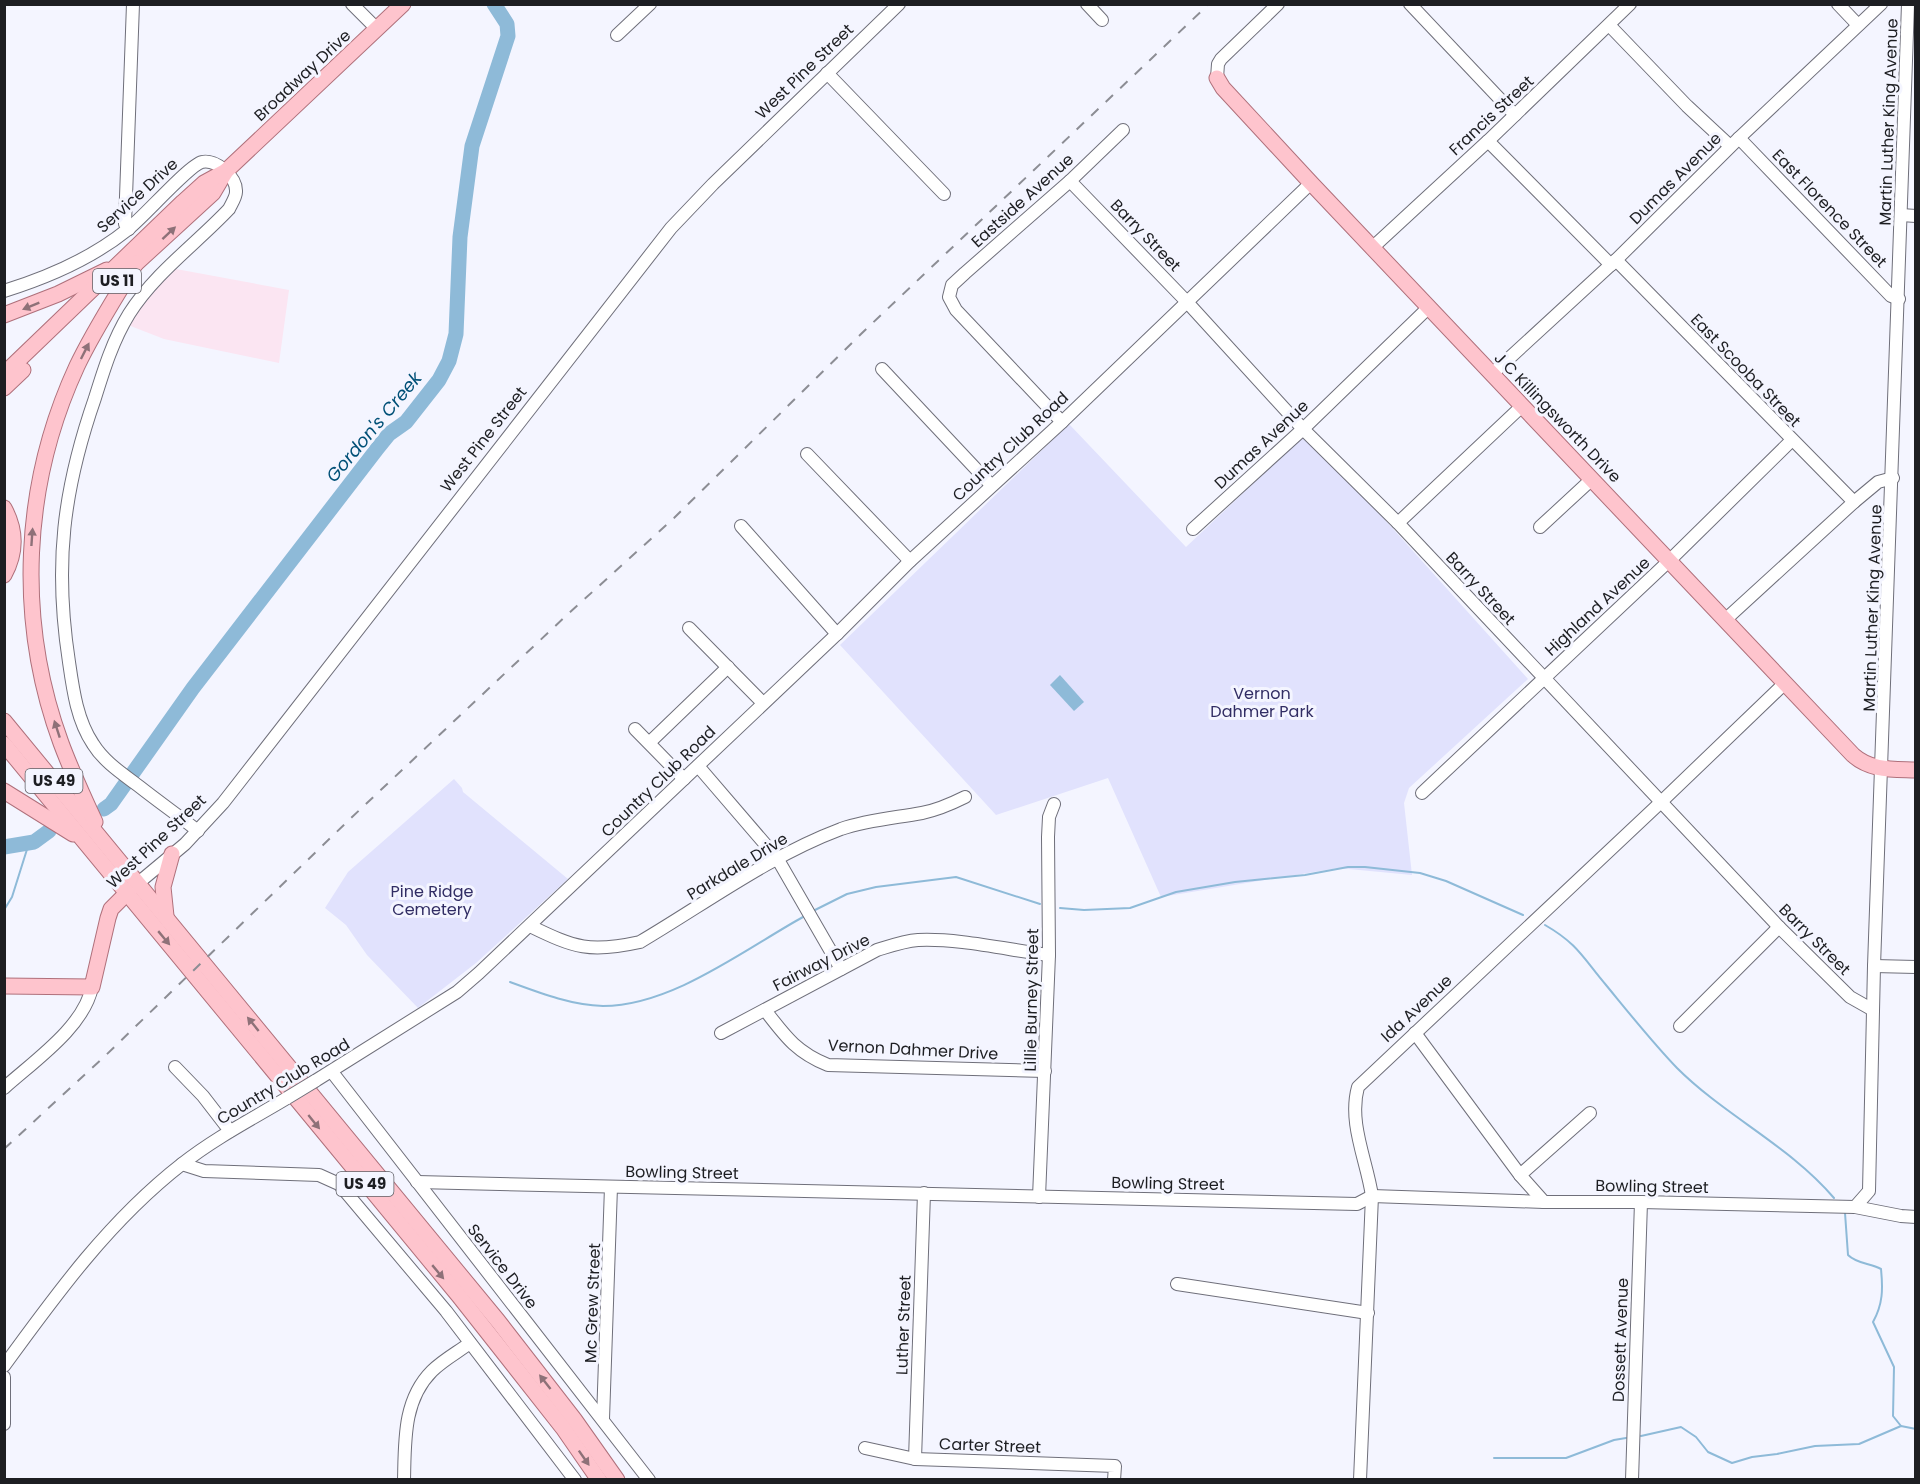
<svg xmlns="http://www.w3.org/2000/svg" width="1920" height="1484" font-family="Poppins,sans-serif">
	<style>
		.commercial { fill: #fbe5f2 }
		.green { fill: #e1e2fd }
		.water { fill: #8ebad8 }
		.lines { fill: none; stroke-linecap: round; stroke-linejoin: round }
		.stream { stroke: #8ebad8; stroke-width: 2 }
		.river { stroke: #8ebad8; stroke-width: 15 }
		.minor-casing { stroke: #6f6f7a; stroke-width: 14 }
		.major-casing { stroke: #af707b; stroke-width: 17 }
		.minor { stroke: #fff; stroke-width: 12 }
		.major { stroke: #fec4cd; stroke-width: 15 }
		.rail { stroke: #8c8d94; stroke-width: 2; stroke-dasharray: 10 10; stroke-linecap: butt }
		.minor-bridge-casing { stroke: #6f6f7a; stroke-width: 14; stroke-linecap: butt }
		.minor-bridge { stroke: #fff; stroke-width: 12 }
		.oneway { fill: #8e7178 }
		.labels { text-anchor: middle; stroke-width: 6; stroke-linejoin: round; paint-order: stroke }
		.shield { fill: #f4f5ff; stroke: #5e5e64; stroke-width: 1.5 }
		.shield-label { font-size: 15px; font-weight: bold; fill: #1d1e22 }
		.street-label { font-size: 16px; fill: #1d1e22; stroke: #f4f5ff }
		.park-label { font-size: 16px; fill: #312d64; stroke: #f4f5ff }
		.water-label { font-size: 18px; font-style: italic; fill: #005077; stroke: #f4f5ff }
	</style>
	<rect width="100%" height="100%" fill="#f4f5ff"/>
	<polygon class="commercial" points="176,269 289,290 279,363 164,339 128,325 141,304"/>
	<g class="green">
		<polygon points="1069,424 1186,547 1307,433 1528,679 1409,788 1404,803 1412,875 1338,868 1161,897 1108,778 996,815 840,645"/>
		<polygon points="454,779 462,788 463,792 568,879 476,963 418,1008 367,955 346,925 325,908 348,872"/>
	</g>
	<polygon class="water" points="1060,675 1084,702 1074,711 1050,685"/>
	<g class="lines">
		<g class="stream">
			<polyline points="1060,908 1084,910 1130,908 1176,892 1235,882 1305,875 1348,867 1365,867 1420,873 1446,881 1523,915"/>
			<polyline points="4,910 12,897 29,843"/>
			<polyline points="815,910 847,894 876,887 956,877 1040,904"/>
			<path d="M 1545,925 C 1578,944 1583,958 1606,985 C 1629,1013 1652,1042 1677,1068 C 1725,1116 1790,1146 1834,1198"/>
			<path d="M 510,982 C 540,993 571,1005 603,1006 C 672,1006 745,949 803,917"/>
			<path d="M 1845,1213 L 1848,1255 C 1857,1264 1870,1263 1881,1269 C 1883,1289 1883,1304 1873,1322 L 1894,1367 L 1893,1416 L 1901,1426"/>
			<polyline points="1641,1436 1681,1427 1696,1437 1708,1452 1732,1463 1752,1457 1777,1454 1815,1446 1859,1444 1901,1426 1916,1429"/>
			<polyline points="1494,1458 1566,1458 1614,1440 1626,1438"/>
		</g>
		<g class="river">
			<polyline points="104,809 111,804 193,688 377,449 389,434 406,422 439,380 449,361 456,334 460,237 472,146 508,36 507,24 494,4"/>
			<polyline points="4,847 34,842 49,831"/>
		</g>
		<g class="minor-casing">
			<g id="minor">
				<polyline points="352,4 377,29"/>
				<polyline points="1087,4 1102,20"/>
				<polyline points="1410,4 1515,115"/>
				<polyline points="1838,4 1858,25"/>
				<polyline points="1609,25 1687,106 1730,146"/>
				<polyline points="617,35 650,4"/>
				<polyline points="827,73 944,194"/>
				<polyline points="1217,78 1218,64 1221,59 1278,4"/>
				<polyline points="1739,138 1891,296 1899,299"/>
				<polyline points="1488,141 1611,265"/>
				<polyline points="1070,181 1187,302 1303,429 1398,523 1779,927 1850,997 1873,1010"/>
				<polyline points="1901,215 1916,216"/>
				<polyline points="129,229 125,224 133,4"/>
				<polyline points="1372,248 1488,141 1630,4"/>
				<polyline points="1616,260 1854,502"/>
				<path d="M 4,291 C 49,277 91,259 127,230 C 143,218 189,165 202,162 C 216,159 237,177 236,192 C 236,197 232,203 229,209 C 197,243 155,273 129,314 C 113,340 104,369 95,398 C 63,490 54,565 69,662 C 73,690 77,720 93,744 C 104,762 123,774 140,787 C 159,802 179,816 198,831"/>
				<polyline points="882,369 991,485"/>
				<polyline points="1492,374 1616,260 1739,138 1881,4"/>
				<polyline points="1062,422 956,310 949,297 952,285 965,273 1070,181 1123,130"/>
				<polyline points="807,454 910,561"/>
				<polyline points="1398,523 1522,406"/>
				<polyline points="741,526 837,634"/>
				<polyline points="1540,527 1592,479"/>
				<polyline points="1193,529 1303,429 1428,308"/>
				<polyline points="1725,620 1854,502 1878,482 1893,478"/>
				<polyline points="689,628 763,703"/>
				<polyline points="635,729 684,779"/>
				<polyline points="650,742 728,667"/>
				<polyline points="698,766 777,858 841,969"/>
				<polyline points="1422,793 1670,560 1792,440"/>
				<polyline points="131,889 185,844 223,803 671,228 713,184 899,4"/>
				<path d="M 530,926 C 575,948 590,953 640,942 C 706,903 769,856 841,829 C 867,820 894,818 922,813 C 937,810 951,804 965,797"/>
				<polyline points="1874,966 1916,967"/>
				<path d="M 765,1010 C 785,1036 796,1052 828,1065 L 1045,1071"/>
				<polyline points="1680,1026 1779,927"/>
				<path d="M 721,1033 L 877,950 C 890,946 904,941 918,940 C 957,938 1009,950 1049,955"/>
				<polyline points="1415,1033 1520,1175 1544,1202"/>
				<polyline points="175,1067 203,1096 230,1131"/>
				<polyline points="332,1072 649,1480"/>
				<polyline points="315,1081 457,992 479,973 837,634 910,561 1062,422 1311,183"/>
				<path d="M 4,1088 C 34,1061 84,1027 92,987"/>
				<polyline points="182,1164 204,1171 319,1175 339,1184 446,1311 575,1480"/>
				<polyline points="1520,1175 1590,1113"/>
				<polyline points="417,1182 1357,1204 1372,1196 1544,1202 1641,1202 1855,1207 1901,1216 1916,1217"/>
				<polyline points="1039,1197 1049,955 1048,837 1049,817 1054,804"/>
				<polyline points="1855,1207 1869,1191 1874,966 1908,4"/>
				<polyline points="1177,1284 1368,1313"/>
				<path d="M 4,1366 C 57,1293 110,1220 182,1164 C 215,1138 252,1119 287,1098"/>
				<polyline points="4,1377 4,1424"/>
				<polyline points="603,1419 611,1187"/>
				<polyline points="865,1448 915,1459 1115,1466 1114,1480"/>
				<polyline points="915,1459 924,1193"/>
				<path d="M 404,1480 C 405,1441 403,1400 432,1371 C 443,1360 458,1352 470,1343"/>
				<path d="M 1360,1480 L 1372,1196 C 1367,1161 1348,1123 1358,1087 L 1660,803 L 1785,683"/>
				<polyline points="1632,1480 1641,1202"/>
			</g>
		</g>
		<g class="major-casing">
			<g id="major">
				<path d="M 1217,78 L 1223,88 L 1311,183 L 1853,755 C 1871,771 1893,769 1916,770"/>
				<polyline points="130,269 213,193 226,171"/>
				<polyline points="4,315 58,294 107,270"/>
				<polyline points="4,374 183,202 204,183 226,171 403,4"/>
				<polyline points="4,388 23,370"/>
				<path d="M 4,508 C 16,530 16,553 4,575"/>
				<polyline points="4,721 498,1321 574,1419 617,1480"/>
				<polyline points="4,744 459,1296 563,1428 599,1480"/>
				<polyline points="4,791 73,834"/>
				<path d="M 95,822 C 83,796 71,770 61,743 C 16,620 22,485 77,366 C 94,330 116,297 136,263"/>
				<polyline points="166,916 163,887 172,854"/>
				<polyline points="4,986 92,987 108,918 111,909 127,893"/>
			</g>
		</g>
		<use href="#minor" class="minor"/>
		<use href="#major" class="major"/>
		<polyline class="rail" points="4,1149 105,1056 351,818 568,614 674,518 861,334 1209,4"/>
		<g class="minor-bridge-casing">
			<polyline id="minor-bridge" points="287,1098 315,1081"/>
		</g>
		<use href="#minor-bridge" class="minor-bridge"/>
	</g>
	<defs><path id="oneway-solid" d="M-6-.8H1V-3.2L6.5 0L1 3.2V.8H-6Z" transform="scale(1.5)"/></defs>
	<g class="oneway">
		<use href="#oneway-solid" transform="translate(169 233) rotate(-43)"/>
		<use href="#oneway-solid" transform="translate(31 306) rotate(158)"/>
		<use href="#oneway-solid" transform="translate(85 351) rotate(-63)"/>
		<use href="#oneway-solid" transform="translate(32 537) rotate(-86)"/>
		<use href="#oneway-solid" transform="translate(57 729) rotate(-108)"/>
		<use href="#oneway-solid" transform="translate(164 938) rotate(50)"/>
		<use href="#oneway-solid" transform="translate(253 1024) rotate(-129)"/>
		<use href="#oneway-solid" transform="translate(314 1122) rotate(51)"/>
		<use href="#oneway-solid" transform="translate(438 1272) rotate(50)"/>
		<use href="#oneway-solid" transform="translate(545 1382) rotate(-128)"/>
		<use href="#oneway-solid" transform="translate(584 1458) rotate(55)"/>
	</g>
	<g class="labels">
		<g class="shield">
			<rect x="93" y="269" width="48" height="24" rx="4.5"/>
			<rect x="25.5" y="769" width="57" height="24" rx="4.5"/>
			<rect x="336.5" y="1172" width="57" height="24" rx="4.5"/>
		</g>
		<g class="shield-label">
			<text x="117" y="286">US 11</text>
			<text x="54" y="786">US 49</text>
			<text x="365" y="1189">US 49</text>
		</g>
		<g class="street-label">
			<text transform="translate(804 71) rotate(-44)" y="6">West Pine Street</text>
			<text transform="translate(302 75) rotate(-43)" y="6">Broadway Drive</text>
			<text transform="translate(1491 115) rotate(-43)" y="6">Francis Street</text>
			<text transform="translate(1888 122) rotate(-88)" y="6">Martin Luther King Avenue</text>
			<text transform="translate(1675 178) rotate(-45)" y="6">Dumas Avenue</text>
			<text transform="translate(137 195) rotate(-42)" y="6">Service Drive</text>
			<text transform="translate(1022 200) rotate(-42)" y="6">Eastside Avenue</text>
			<text transform="translate(1830 208) rotate(46)" y="6">East Florence Street</text>
			<text transform="translate(1146 235) rotate(46)" y="6">Barry Street</text>
			<text transform="translate(1746 370) rotate(46)" y="6">East Scooba Street</text>
			<text transform="translate(1558 417) rotate(46)" y="6">J C Killingsworth Drive</text>
			<text transform="translate(483 439) rotate(-52)" y="6">West Pine Street</text>
			<text transform="translate(1261 444) rotate(-43)" y="6">Dumas Avenue</text>
			<text transform="translate(1010 446) rotate(-43)" y="6">Country Club Road</text>
			<text transform="translate(1481 588) rotate(47)" y="6">Barry Street</text>
			<text transform="translate(1597 606) rotate(-43)" y="6">Highland Avenue</text>
			<text transform="translate(1872 608) rotate(-88)" y="6">Martin Luther King Avenue</text>
			<text transform="translate(658 781) rotate(-44)" y="6">Country Club Road</text>
			<text transform="translate(156 841) rotate(-43)" y="6">West Pine Street</text>
			<text transform="translate(737 866) rotate(-31)" y="6">Parkdale Drive</text>
			<text transform="translate(1815 939) rotate(45)" y="6">Barry Street</text>
			<text transform="translate(821 962) rotate(-27)" y="6">Fairway Drive</text>
			<text transform="translate(1031 1000) rotate(-89)" y="6">Lillie Burney Street</text>
			<text transform="translate(1416 1008) rotate(-43)" y="6">Ida Avenue</text>
			<text transform="translate(913 1049) rotate(3)" y="6">Vernon Dahmer Drive</text>
			<text transform="translate(283 1081) rotate(-31)" y="6">Country Club Road</text>
			<text transform="translate(682 1172) rotate(1)" y="6">Bowling Street</text>
			<text transform="translate(1168 1183) rotate(1)" y="6">Bowling Street</text>
			<text transform="translate(1652 1186) rotate(1)" y="6">Bowling Street</text>
			<text transform="translate(503 1266) rotate(52)" y="6">Service Drive</text>
			<text transform="translate(592 1303) rotate(-88)" y="6">Mc Grew Street</text>
			<text transform="translate(903 1325) rotate(-88)" y="6">Luther Street</text>
			<text transform="translate(1620 1340) rotate(-88)" y="6">Dossett Avenue</text>
			<text transform="translate(990 1445) rotate(2)" y="6">Carter Street</text>
		</g>
		<g class="park-label">
			<text x="1262" y="699">Vernon<tspan x="1262" dy="18">Dahmer Park</tspan></text>
			<text x="432" y="897">Pine Ridge<tspan x="432" dy="18">Cemetery</tspan></text>
		</g>
		<g class="water-label">
			<text transform="translate(374 427) rotate(-50)" y="6">Gordon's Creek</text>
		</g>
	</g>
	<rect width="1920" height="1484" fill="none" stroke="#1d1e22" stroke-width="12"/>
</svg>
